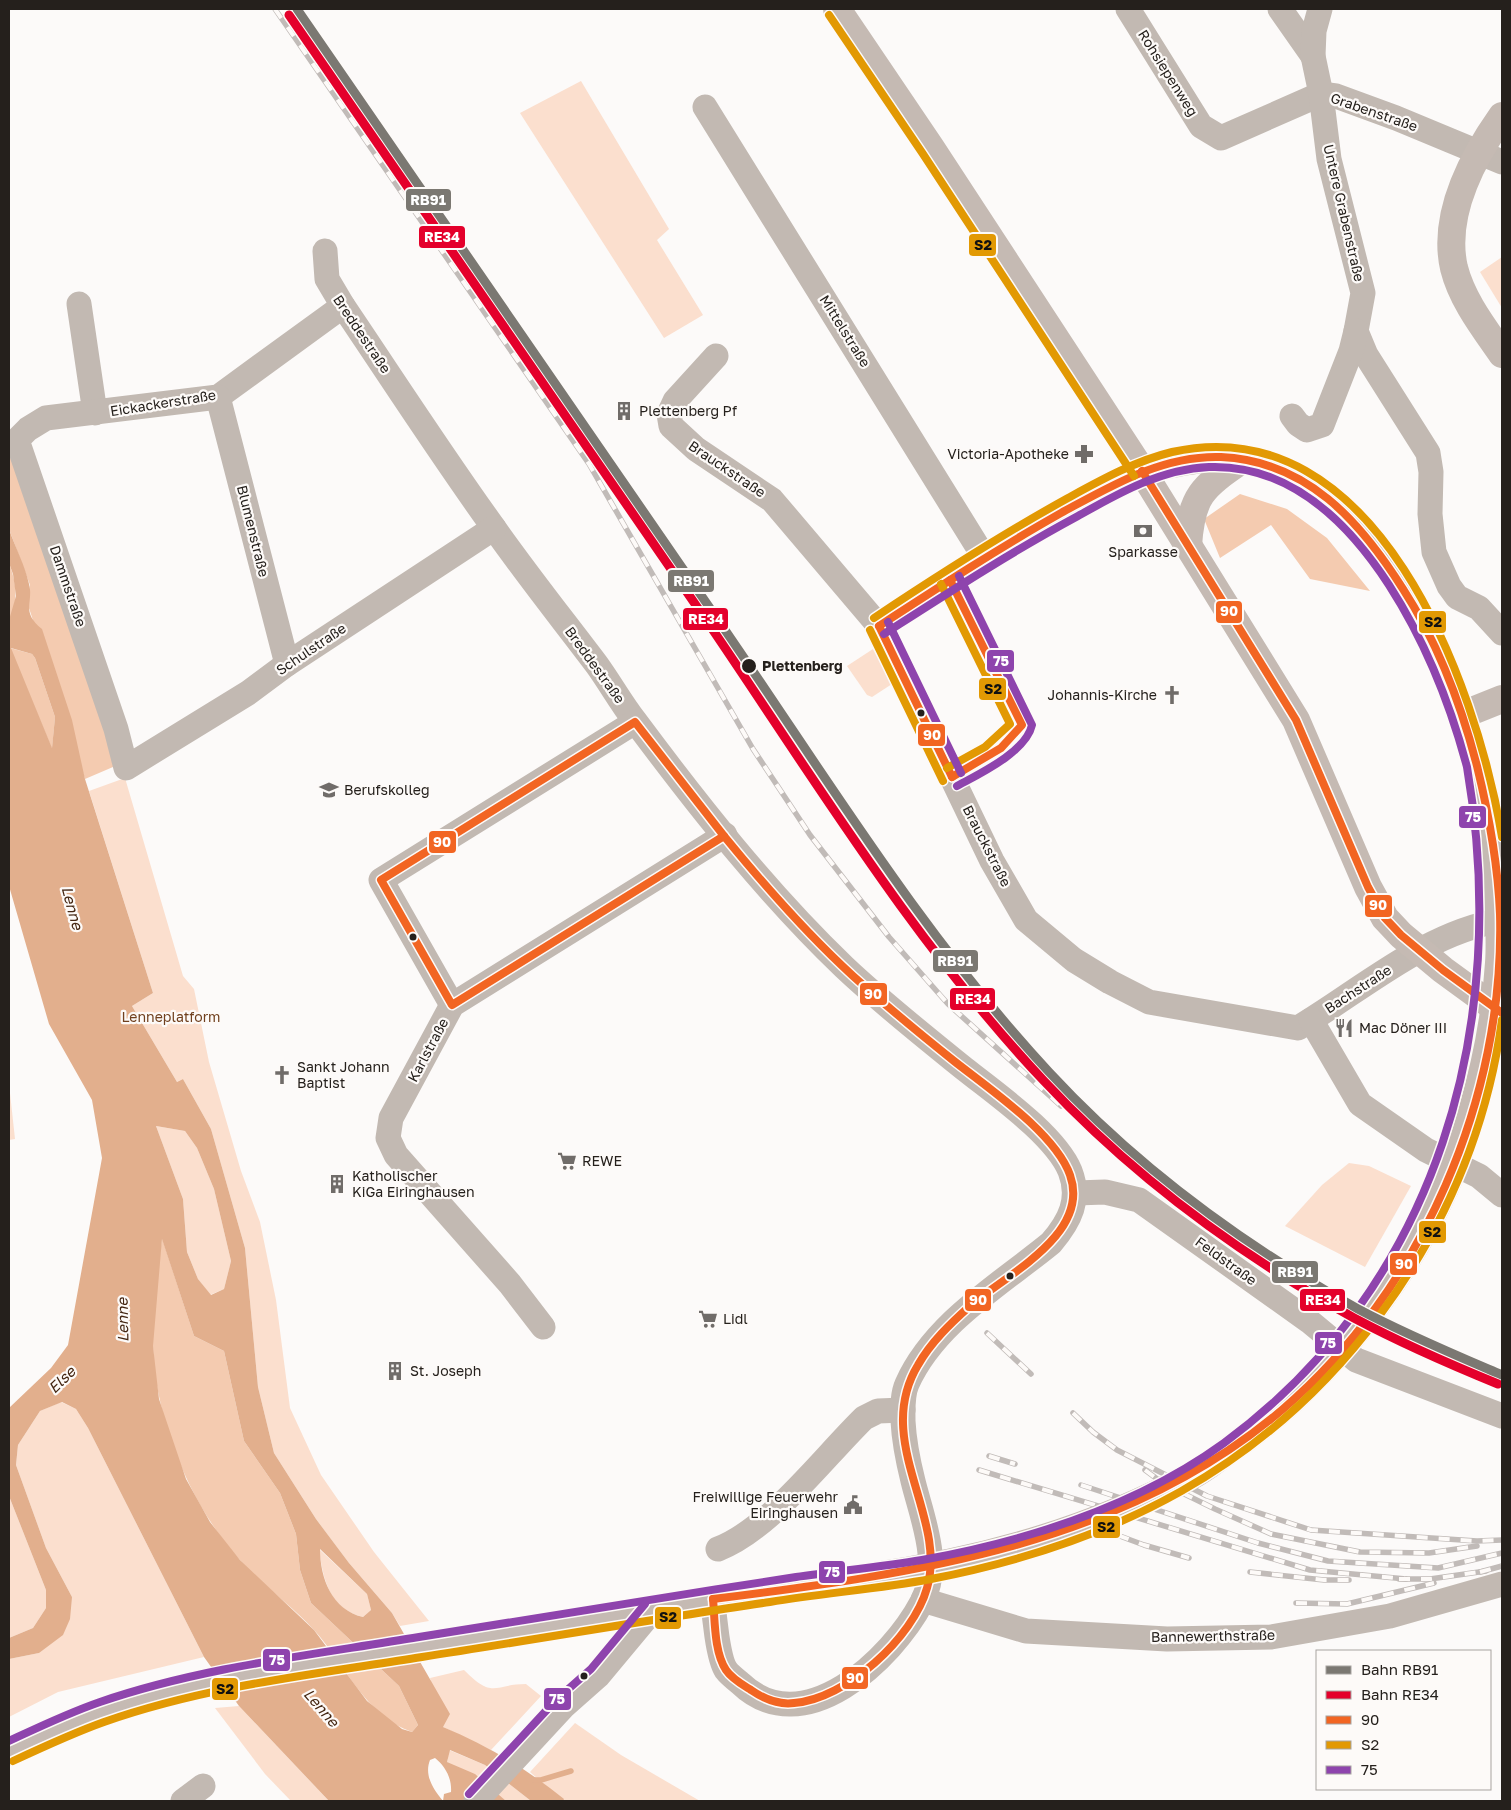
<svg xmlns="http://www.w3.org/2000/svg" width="1511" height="1810" font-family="'Golos Text',sans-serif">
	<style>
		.green { fill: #fbdfce }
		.forest { fill: #f4cbb0 }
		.water { fill: #e2af8d; fill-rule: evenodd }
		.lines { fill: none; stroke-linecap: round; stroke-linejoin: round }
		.stream { stroke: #e2af8d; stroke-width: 5.5 }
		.minor { stroke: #c2b9b2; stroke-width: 25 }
		.major { stroke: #c5bab3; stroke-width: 28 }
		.rail-casing { stroke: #c1bbb8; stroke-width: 5.5 }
		.rail { stroke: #fdfaf8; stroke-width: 4; stroke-dasharray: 11; stroke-linecap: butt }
		.major-bridge { stroke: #c5bab3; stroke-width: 28 }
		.bus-1-casing { stroke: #fdfaf8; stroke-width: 11 }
		.bus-2-casing { stroke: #fdfaf8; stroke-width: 11 }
		.bus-3-casing { stroke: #fdfaf8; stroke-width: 11 }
		.bus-1 { stroke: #f26522; stroke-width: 8 }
		.bus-2 { stroke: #e29903; stroke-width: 8 }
		.bus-3 { stroke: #8e44ad; stroke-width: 8 }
		.rail-1-casing { stroke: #fdfaf8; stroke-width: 12 }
		.rail-2-casing { stroke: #fdfaf8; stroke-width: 12 }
		.rail-1 { stroke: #7b7872; stroke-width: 9 }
		.rail-2 { stroke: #e4002b; stroke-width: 9 }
		.stop-dot { fill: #25201c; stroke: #fdfaf8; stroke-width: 2 }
		.labels { text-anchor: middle; stroke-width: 4.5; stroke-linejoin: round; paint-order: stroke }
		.street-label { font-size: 14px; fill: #25201c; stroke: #fdfaf8 }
		.poi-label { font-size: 14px; fill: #25201c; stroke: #fdfaf8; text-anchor: start }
		.stop-label { font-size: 14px; font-weight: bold; fill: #25201c; stroke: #fdfaf8; text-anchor: start }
		.park-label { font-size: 14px; fill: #70401e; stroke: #fdfaf8 }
		.water-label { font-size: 15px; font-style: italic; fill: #442612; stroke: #fdfaf8 }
		.line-badge { stroke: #fdfaf8; stroke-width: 2 }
		.badge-label { font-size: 14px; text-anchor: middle; font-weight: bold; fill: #fff }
		.pale-badge-label { font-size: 14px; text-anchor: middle; font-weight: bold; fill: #111 }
	</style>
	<rect width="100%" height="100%" fill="#fcfaf9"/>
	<g class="green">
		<polygon points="581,81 669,229 657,240 703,315 664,338 520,113"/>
		<polygon points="1502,257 1502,308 1480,272"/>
		<polygon points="873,649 892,684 872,697 867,695 847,666"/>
		<polygon points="125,778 183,976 194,989 209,1062 241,1171 260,1222 276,1300 290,1408 321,1475 374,1552 429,1621 400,1626 392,1613 349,1563 316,1519 274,1453 258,1387 245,1248 211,1129 183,1079 177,1082 132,1006 153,993 89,791"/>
		<polygon points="9,1084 15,1139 9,1140"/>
		<polygon points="156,1126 185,1131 197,1148 214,1189 231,1261 224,1289 210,1295 198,1279 187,1252 183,1199"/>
		<polygon points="1349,1163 1369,1166 1411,1186 1365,1267 1285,1226 1322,1185"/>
		<polygon points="61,1402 76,1409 88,1428 204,1657 58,1692 9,1717 9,1659 39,1653 72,1597 46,1548 16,1465 18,1445 40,1411"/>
		<polygon points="9,1496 46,1590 46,1608 33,1628 9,1638"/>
		<path d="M 319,1549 L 367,1594 L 371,1610 L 363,1617 C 329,1609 323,1579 319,1549 Z"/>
		<path d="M 464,1670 C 494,1700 493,1684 526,1684 L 541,1696 L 491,1750 L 443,1727 L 430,1678 Z"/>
		<polygon points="239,1706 329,1801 291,1801 265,1774 215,1708"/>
		<polygon points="575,1723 621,1755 700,1801 563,1801 530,1772"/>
		<polygon points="449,1750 485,1765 531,1801 506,1801 447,1762"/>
	</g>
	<g class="forest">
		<polygon points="15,457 119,747 113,767 85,779 28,605 30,585 9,529 9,459"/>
		<polygon points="1240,494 1287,509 1327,538 1370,591 1310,579 1271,525 1220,558 1204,519"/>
		<path d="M 9,563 C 16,581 19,602 9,620 Z"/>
		<polygon points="10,648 32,654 35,658 55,717 52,749"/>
		<path d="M 162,1238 L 194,1336 L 224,1351 L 244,1441 L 280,1493 L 296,1534 L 300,1570 L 311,1603 L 399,1686 L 418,1725 L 412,1732 C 365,1716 345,1664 314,1630 C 291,1605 262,1585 240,1560 C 191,1507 155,1419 153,1347 C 151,1311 158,1273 162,1238 Z"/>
	</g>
	<path class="water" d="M 9,529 C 15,547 25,565 29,584 C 34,603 20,611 42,629 L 72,720 L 85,779 L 153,993 L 132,1006 L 177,1082 L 183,1079 L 211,1129 L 245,1248 L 258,1387 L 274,1453 L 316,1519 L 349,1563 L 392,1613 L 450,1714 L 443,1727 C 487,1745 527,1769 564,1799 L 563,1801 L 531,1801 L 485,1765 L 450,1750 L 447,1762 L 475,1774 L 506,1801 L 329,1801 L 239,1706 L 204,1657 L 88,1428 L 76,1409 L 62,1402 L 40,1411 L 18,1445 L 16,1465 L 46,1548 L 72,1597 L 70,1619 L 63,1635 L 39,1653 L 9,1659 L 9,1638 L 33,1628 L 46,1608 L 46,1590 L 9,1496 L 9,1408 L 51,1368 L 68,1345 L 102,1158 L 92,1100 L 49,1024 L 9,886 L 9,620 L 16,596 L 13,574 L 9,563 ZM 11,648 L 32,654 L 35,658 L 55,717 L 52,748 ZM 156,1126 L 185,1131 L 197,1148 L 214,1189 L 231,1261 L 224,1289 L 211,1295 L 198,1279 L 187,1252 L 183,1199 ZM 162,1239 L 194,1336 L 224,1351 L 244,1441 L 280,1493 L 296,1534 L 300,1570 L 311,1603 L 399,1686 L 418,1725 L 412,1732 L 402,1729 L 367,1701 L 314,1630 L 240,1560 L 210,1522 L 186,1479 L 159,1399 L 153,1346 ZM 320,1549 L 367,1594 L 371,1610 L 363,1617 C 332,1610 320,1578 320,1549 ZM 435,1758 C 445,1766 452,1778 451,1792 L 444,1794 L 443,1801 C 433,1789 424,1775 430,1760 Z"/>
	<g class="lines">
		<polyline class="stream" points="534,1780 541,1780 571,1771"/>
		<g class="minor">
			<polyline points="1128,9 1201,126 1221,138 1321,94 1336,96 1396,118 1502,162"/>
			<polyline points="1280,9 1313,56"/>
			<polyline points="1320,9 1314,31 1313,56 1321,94 1329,159 1363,293 1356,331 1366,355 1428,453 1431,472 1430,514 1434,552 1449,586 1457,597 1479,608 1502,633"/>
			<polyline points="705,107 984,557"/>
			<path d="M 325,251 L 327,279 L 343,306 C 393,380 442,456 494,528 C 527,575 563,620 597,665 C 610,683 621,703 635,721 C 699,807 767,893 844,967 C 882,1003 925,1037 966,1070 C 996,1094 1055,1135 1070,1171 C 1081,1199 1070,1221 1051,1243 C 1001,1284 934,1323 907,1384 C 902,1395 903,1409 903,1421 C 904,1441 908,1461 913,1481 C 922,1518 942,1564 922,1602 C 892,1659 803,1744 740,1683 C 735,1679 729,1674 726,1670 C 718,1658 714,1615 713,1599"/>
			<polyline points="79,304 95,413"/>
			<polyline points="343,306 218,397 46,418 28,429 17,440 116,729 126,768 248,693 287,664 494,528"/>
			<path d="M 716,356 L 675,401 L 669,414 L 671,426 L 696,449 L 772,500 L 879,626 L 992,861 L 1026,920 L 1074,960 L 1110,982 L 1149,1002 L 1298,1028 C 1363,989 1425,933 1502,920"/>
			<polyline points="218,397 287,664"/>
			<polyline points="1292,416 1298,424 1307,430 1322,425 1351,351 1356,331"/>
			<polyline points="879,626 984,557 1142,471"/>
			<polyline points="452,1005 381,880 635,722"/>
			<polyline points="1311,1020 1360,1104 1426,1150 1479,1176 1502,1195"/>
			<polyline points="1076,1193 1105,1192 1139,1200 1309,1321 1356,1360 1502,1416"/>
			<polyline points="543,1327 510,1284 396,1155 388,1138 391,1118 452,1005 725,835"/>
			<path d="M 718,1549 C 770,1529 823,1458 864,1418 L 878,1411 L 903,1410"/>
			<polyline points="923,1600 1026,1631 1167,1639 1271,1637 1390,1616 1502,1584"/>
			<polyline points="183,1801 203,1786"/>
			<polyline points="476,1801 563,1707 598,1676 653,1610"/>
		</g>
		<g class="major">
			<polyline points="837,9 931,148 1142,471 1296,720 1368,887 1385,918 1401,935 1443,970 1502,1013"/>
			<path d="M 1502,116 C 1473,157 1442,215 1454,268 C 1462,300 1484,328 1502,354"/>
			<path d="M 1142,471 C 1184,460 1226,452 1268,465 C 1303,476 1330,498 1354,525 C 1425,602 1462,702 1486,802 C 1492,829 1494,857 1498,885"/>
			<path d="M 1188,546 C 1191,496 1202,487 1242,460"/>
			<polyline points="1462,715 1502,699"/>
			<path d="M 9,1752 C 136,1684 282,1670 422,1647 C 571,1624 719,1599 868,1577"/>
		</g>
		<g class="rail-casing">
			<g id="rail">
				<polyline points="275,9 589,464 753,749 810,835 889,937 948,1004 1061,1106"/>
				<polyline points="987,1333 1031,1374"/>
				<polyline points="1073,1413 1093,1432 1117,1450 1207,1496 1311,1530 1477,1541 1502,1540"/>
				<polyline points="989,1456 1015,1464"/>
				<polyline points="979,1470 1310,1570 1406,1579"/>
				<polyline points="1145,1470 1164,1484 1215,1509 1271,1534 1360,1552 1429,1553 1477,1546"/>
				<polyline points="1081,1485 1258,1543 1328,1561 1438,1568 1502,1553"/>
				<polyline points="1077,1520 1144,1545 1189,1558"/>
				<polyline points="1250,1572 1324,1580 1349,1580"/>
				<polyline points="1480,1572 1502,1566"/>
				<polyline points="1399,1579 1430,1579 1486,1571"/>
				<polyline points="1296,1603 1347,1604 1434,1583"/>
			</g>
		</g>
		<use href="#rail" class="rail"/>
		<path class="major-bridge" d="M 868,1577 C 981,1561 1091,1531 1191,1476 C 1203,1470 1214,1461 1225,1453 C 1338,1376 1436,1245 1472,1112 C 1486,1064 1496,1013 1499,963 C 1501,937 1498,911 1498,885"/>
		<g class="bus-1-casing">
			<g id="bus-1">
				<polyline points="1142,471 1296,720 1368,887 1385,918 1401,935 1443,970 1502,1013"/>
				<polyline points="950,580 1022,725 1001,748 952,777"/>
				<polyline points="879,626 952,777"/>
				<polygon points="635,722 724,836 452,1005 381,880"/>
				<path d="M 713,1599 C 715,1620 714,1652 726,1670 C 732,1679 743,1685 751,1690 C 764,1699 779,1705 794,1703 C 846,1699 913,1638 927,1588 C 948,1517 872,1441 918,1365 C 931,1342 951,1323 970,1306 C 1007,1274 1091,1234 1070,1175 C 1055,1133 988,1088 954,1061 C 919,1033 885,1005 853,976 C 806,933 764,885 724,836"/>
				<path d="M 713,1599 C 914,1574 1124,1545 1283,1409 C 1422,1290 1505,1097 1500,914 C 1498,865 1489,815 1477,766 C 1461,704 1438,643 1403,589 C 1360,521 1307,461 1221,457 C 1162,455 1111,486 1061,513 C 999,548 939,587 879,626"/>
			</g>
		</g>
		<g class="bus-2-casing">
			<g id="bus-2">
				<polyline points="829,15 923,154 1134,476"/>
				<polyline points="941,584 1010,724 985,747 947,768"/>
				<path d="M 874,618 C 937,576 1001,535 1068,498 C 1101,480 1135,461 1172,452 C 1376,406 1476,682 1502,837"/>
				<polyline points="870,630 943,781"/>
				<path d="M 13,1761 C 43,1747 73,1733 104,1722 C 206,1686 316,1674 422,1657 C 538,1639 654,1619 770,1602 C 824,1593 878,1589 931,1579 C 1113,1544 1266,1468 1379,1316 C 1445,1228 1487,1129 1502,1020"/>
			</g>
		</g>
		<g class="bus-3-casing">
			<g id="bus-3">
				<polyline points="888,622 961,773"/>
				<path d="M 957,786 C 979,774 1026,752 1032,725 L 959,576"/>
				<path d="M 9,1741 C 39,1727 68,1713 100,1702 C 202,1667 312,1655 419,1637 C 544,1617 670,1596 796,1577 C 838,1571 881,1567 922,1560 C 1027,1541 1137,1506 1224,1443 C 1439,1285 1511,1025 1467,767 C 1450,703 1425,641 1389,585 C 1348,522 1290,464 1209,467 C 1161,469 1119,493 1078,516 C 1011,552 948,593 884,634"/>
				<polyline points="469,1794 556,1700 591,1669 645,1604"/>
			</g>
		</g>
		<use href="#bus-1" class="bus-1"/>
		<use href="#bus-2" class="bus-2"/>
		<use href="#bus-3" class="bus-3"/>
		<g class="rail-1-casing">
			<path id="rail-1" d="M 297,9 C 436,211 575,413 714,614 C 822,770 920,933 1049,1072 C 1137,1167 1245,1246 1358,1309 C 1405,1334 1453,1354 1502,1375"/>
		</g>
		<g class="rail-2-casing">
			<path id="rail-2" d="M 289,15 C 427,214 564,415 702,614 C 811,773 911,940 1044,1081 C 1133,1176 1240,1255 1354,1318 C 1401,1343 1449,1364 1498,1384"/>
		</g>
		<use href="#rail-1" class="rail-1"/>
		<use href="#rail-2" class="rail-2"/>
	</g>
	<defs>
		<g id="building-bare" transform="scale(1.5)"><path d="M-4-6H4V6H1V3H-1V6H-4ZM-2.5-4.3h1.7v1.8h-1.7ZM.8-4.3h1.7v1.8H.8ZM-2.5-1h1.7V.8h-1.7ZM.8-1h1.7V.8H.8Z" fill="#706c69" stroke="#fdfaf8" stroke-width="2.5" paint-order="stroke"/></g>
		<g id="pharmacy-bare" transform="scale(1.5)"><path d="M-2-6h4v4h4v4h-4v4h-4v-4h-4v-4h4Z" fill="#706c69" stroke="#fdfaf8" stroke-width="2.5" paint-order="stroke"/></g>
		<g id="bank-bare" transform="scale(1.5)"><path d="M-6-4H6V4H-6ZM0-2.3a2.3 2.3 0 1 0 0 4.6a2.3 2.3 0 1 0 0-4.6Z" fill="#706c69" stroke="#fdfaf8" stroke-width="2.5" paint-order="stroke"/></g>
		<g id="church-bare" transform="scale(1.5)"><path d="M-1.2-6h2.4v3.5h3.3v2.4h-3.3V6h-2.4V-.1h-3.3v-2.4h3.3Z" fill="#706c69" stroke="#fdfaf8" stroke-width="2.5" paint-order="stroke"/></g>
		<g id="school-bare" transform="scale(1.5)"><path d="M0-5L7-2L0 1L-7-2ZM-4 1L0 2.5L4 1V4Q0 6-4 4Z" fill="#706c69" stroke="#fdfaf8" stroke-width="2.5" paint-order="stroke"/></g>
		<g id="restaurant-bare" transform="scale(1.5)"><path d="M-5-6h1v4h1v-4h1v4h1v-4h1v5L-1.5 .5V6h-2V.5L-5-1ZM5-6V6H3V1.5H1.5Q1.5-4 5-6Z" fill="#706c69" stroke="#fdfaf8" stroke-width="2.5" paint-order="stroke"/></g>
		<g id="supermarket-bare" transform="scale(1.5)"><path d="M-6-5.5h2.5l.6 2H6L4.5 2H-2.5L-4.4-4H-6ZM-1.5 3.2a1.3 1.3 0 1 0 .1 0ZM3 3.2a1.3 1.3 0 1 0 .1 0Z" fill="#706c69" stroke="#fdfaf8" stroke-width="2.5" paint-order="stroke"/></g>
		<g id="civic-bare" transform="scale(1.5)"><path d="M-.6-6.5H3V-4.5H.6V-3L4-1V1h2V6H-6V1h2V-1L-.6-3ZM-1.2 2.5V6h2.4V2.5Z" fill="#706c69" stroke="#fdfaf8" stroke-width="2.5" paint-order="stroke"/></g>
	</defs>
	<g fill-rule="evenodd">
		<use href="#building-bare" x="624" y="411"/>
		<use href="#pharmacy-bare" x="1084" y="454"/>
		<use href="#bank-bare" x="1143" y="531"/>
		<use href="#church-bare" x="1172" y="695"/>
		<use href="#school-bare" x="329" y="790"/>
		<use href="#restaurant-bare" x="1344" y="1028"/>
		<use href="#church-bare" x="282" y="1075"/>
		<use href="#supermarket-bare" x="567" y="1161"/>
		<use href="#building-bare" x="337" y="1184"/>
		<use href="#supermarket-bare" x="708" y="1319"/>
		<use href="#building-bare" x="395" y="1371"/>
		<use href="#civic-bare" x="853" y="1505"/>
	</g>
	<g class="stop-dot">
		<circle cx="749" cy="666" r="8"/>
		<circle cx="921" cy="713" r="4.5"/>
		<circle cx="413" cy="937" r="4.5"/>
		<circle cx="1010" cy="1276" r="4.5"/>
		<circle cx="584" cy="1676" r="4.5"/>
	</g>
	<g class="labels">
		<g class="street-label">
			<text transform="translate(1168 73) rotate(58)" y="5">Rohsiepenweg</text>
			<text transform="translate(1374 112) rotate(19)" y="5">Grabenstraße</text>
			<text transform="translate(1344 213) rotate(77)" y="5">Untere Grabenstraße</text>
			<text transform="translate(845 331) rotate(58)" y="5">Mittelstraße</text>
			<text transform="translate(362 334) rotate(56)" y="5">Breddestraße</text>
			<text transform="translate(163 403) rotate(-9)" y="5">Eickackerstraße</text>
			<text transform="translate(727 469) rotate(34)" y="5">Brauckstraße</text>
			<text transform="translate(253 531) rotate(76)" y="5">Blumenstraße</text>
			<text transform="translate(68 586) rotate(71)" y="5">Dammstraße</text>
			<text transform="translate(311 649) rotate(-34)" y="5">Schulstraße</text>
			<text transform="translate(595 665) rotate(54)" y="5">Breddestraße</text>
			<text transform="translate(987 846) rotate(63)" y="5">Brauckstraße</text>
			<text transform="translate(1358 989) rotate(-33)" y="5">Bachstraße</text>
			<text transform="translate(428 1050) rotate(-62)" y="5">Karlstraße</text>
			<text transform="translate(1226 1261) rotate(36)" y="5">Feldstraße</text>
			<text transform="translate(1213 1636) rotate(-1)" y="5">Bannewerthstraße</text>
		</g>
		<g class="poi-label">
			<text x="639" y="416">Plettenberg Pf</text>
			<text x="1069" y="459" text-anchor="end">Victoria-Apotheke</text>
			<text x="1143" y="557" text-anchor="middle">Sparkasse</text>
			<text x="1157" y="700" text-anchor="end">Johannis-Kirche</text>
			<text x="344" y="795">Berufskolleg</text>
			<text x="1359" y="1033">Mac Döner III</text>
			<text x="297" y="1072">Sankt Johann<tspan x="297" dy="16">Baptist</tspan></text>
			<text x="582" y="1166">REWE</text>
			<text x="352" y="1181">Katholischer<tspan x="352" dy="16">KiGa Eiringhausen</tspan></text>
			<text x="723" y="1324">Lidl</text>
			<text x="410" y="1376">St. Joseph</text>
			<text x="838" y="1502" text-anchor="end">Freiwillige Feuerwehr<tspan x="838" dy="16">Eiringhausen</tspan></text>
		</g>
		<g class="stop-label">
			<text x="762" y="671">Plettenberg</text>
		</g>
		<g class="park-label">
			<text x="171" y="1022">Lenneplatform</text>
		</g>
		<g class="water-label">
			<text transform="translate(72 908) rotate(75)" y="5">Lenne</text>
			<text transform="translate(123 1320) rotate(-91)" y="5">Lenne</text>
			<text transform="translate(62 1380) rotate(-44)" y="5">Else</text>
			<text transform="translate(321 1708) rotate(49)" y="5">Lenne</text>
		</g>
	</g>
	<g class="line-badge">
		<rect x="405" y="188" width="47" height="24" rx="5" fill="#7b7872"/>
		<rect x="418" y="225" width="48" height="24" rx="5" fill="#e4002b"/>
		<rect x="968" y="233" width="29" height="24" rx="5" fill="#e29903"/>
		<rect x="667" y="569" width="48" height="24" rx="5" fill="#7b7872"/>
		<rect x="1215" y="600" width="28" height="24" rx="5" fill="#f26522"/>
		<rect x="682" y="607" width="47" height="24" rx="5" fill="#e4002b"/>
		<rect x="1418" y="610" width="29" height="24" rx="5" fill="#e29903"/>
		<rect x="986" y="649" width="29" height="24" rx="5" fill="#8e44ad"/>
		<rect x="978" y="677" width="29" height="24" rx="5" fill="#e29903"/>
		<rect x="917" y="723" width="29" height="24" rx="5" fill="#f26522"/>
		<rect x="1458" y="805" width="29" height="24" rx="5" fill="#8e44ad"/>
		<rect x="428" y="830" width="29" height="24" rx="5" fill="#f26522"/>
		<rect x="1364" y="894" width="29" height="24" rx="5" fill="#f26522"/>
		<rect x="932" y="949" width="47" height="24" rx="5" fill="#7b7872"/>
		<rect x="859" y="982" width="29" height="24" rx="5" fill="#f26522"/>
		<rect x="949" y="987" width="47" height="24" rx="5" fill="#e4002b"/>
		<rect x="1418" y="1220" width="29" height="24" rx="5" fill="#e29903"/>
		<rect x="1389" y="1252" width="29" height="24" rx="5" fill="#f26522"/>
		<rect x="1271" y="1260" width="48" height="24" rx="5" fill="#7b7872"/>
		<rect x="964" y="1288" width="28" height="24" rx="5" fill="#f26522"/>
		<rect x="1299" y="1288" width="47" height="24" rx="5" fill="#e4002b"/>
		<rect x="1314" y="1331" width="29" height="24" rx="5" fill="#8e44ad"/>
		<rect x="1092" y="1515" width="29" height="24" rx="5" fill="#e29903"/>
		<rect x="818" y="1560" width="28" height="24" rx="5" fill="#8e44ad"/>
		<rect x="654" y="1606" width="28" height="24" rx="5" fill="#e29903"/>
		<rect x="262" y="1648" width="29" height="24" rx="5" fill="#8e44ad"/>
		<rect x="841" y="1666" width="28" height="24" rx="5" fill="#f26522"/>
		<rect x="211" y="1677" width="28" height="24" rx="5" fill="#e29903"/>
		<rect x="543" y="1687" width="29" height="24" rx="5" fill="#8e44ad"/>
	</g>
	<g class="badge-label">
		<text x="428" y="205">RB91</text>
		<text x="442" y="242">RE34</text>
		<text x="691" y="586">RB91</text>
		<text x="1229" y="616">90</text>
		<text x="706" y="624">RE34</text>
		<text x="1001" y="666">75</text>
		<text x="932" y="740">90</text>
		<text x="1473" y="822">75</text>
		<text x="442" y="847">90</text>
		<text x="1378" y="910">90</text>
		<text x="955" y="966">RB91</text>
		<text x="873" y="999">90</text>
		<text x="973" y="1004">RE34</text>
		<text x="1404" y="1269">90</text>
		<text x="1295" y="1277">RB91</text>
		<text x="978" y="1305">90</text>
		<text x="1323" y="1305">RE34</text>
		<text x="1328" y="1348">75</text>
		<text x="832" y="1577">75</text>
		<text x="277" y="1665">75</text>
		<text x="855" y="1683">90</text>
		<text x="557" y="1704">75</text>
	</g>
	<g class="pale-badge-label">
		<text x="983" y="250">S2</text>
		<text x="1433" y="627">S2</text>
		<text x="993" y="694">S2</text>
		<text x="1432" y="1237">S2</text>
		<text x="1106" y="1532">S2</text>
		<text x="668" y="1622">S2</text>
		<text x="225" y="1694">S2</text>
	</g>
	<rect width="1511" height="1810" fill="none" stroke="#25201c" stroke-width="20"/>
	<rect x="1316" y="1650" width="175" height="140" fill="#fdfaf8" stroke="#a7a3a0"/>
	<rect x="1326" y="1666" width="25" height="8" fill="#7b7872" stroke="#a7a3a0"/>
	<text x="1361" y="1675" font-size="15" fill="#25201c">Bahn RB91</text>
	<rect x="1326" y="1691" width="25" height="8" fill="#e4002b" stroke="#a7a3a0"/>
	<text x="1361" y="1700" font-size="15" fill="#25201c">Bahn RE34</text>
	<rect x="1326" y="1716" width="25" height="8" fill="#f26522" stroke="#a7a3a0"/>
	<text x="1361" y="1725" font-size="15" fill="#25201c">90</text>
	<rect x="1326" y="1741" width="25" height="8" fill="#e29903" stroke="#a7a3a0"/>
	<text x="1361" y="1750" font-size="15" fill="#25201c">S2</text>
	<rect x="1326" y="1766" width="25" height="8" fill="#8e44ad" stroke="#a7a3a0"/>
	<text x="1361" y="1775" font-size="15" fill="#25201c">75</text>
</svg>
